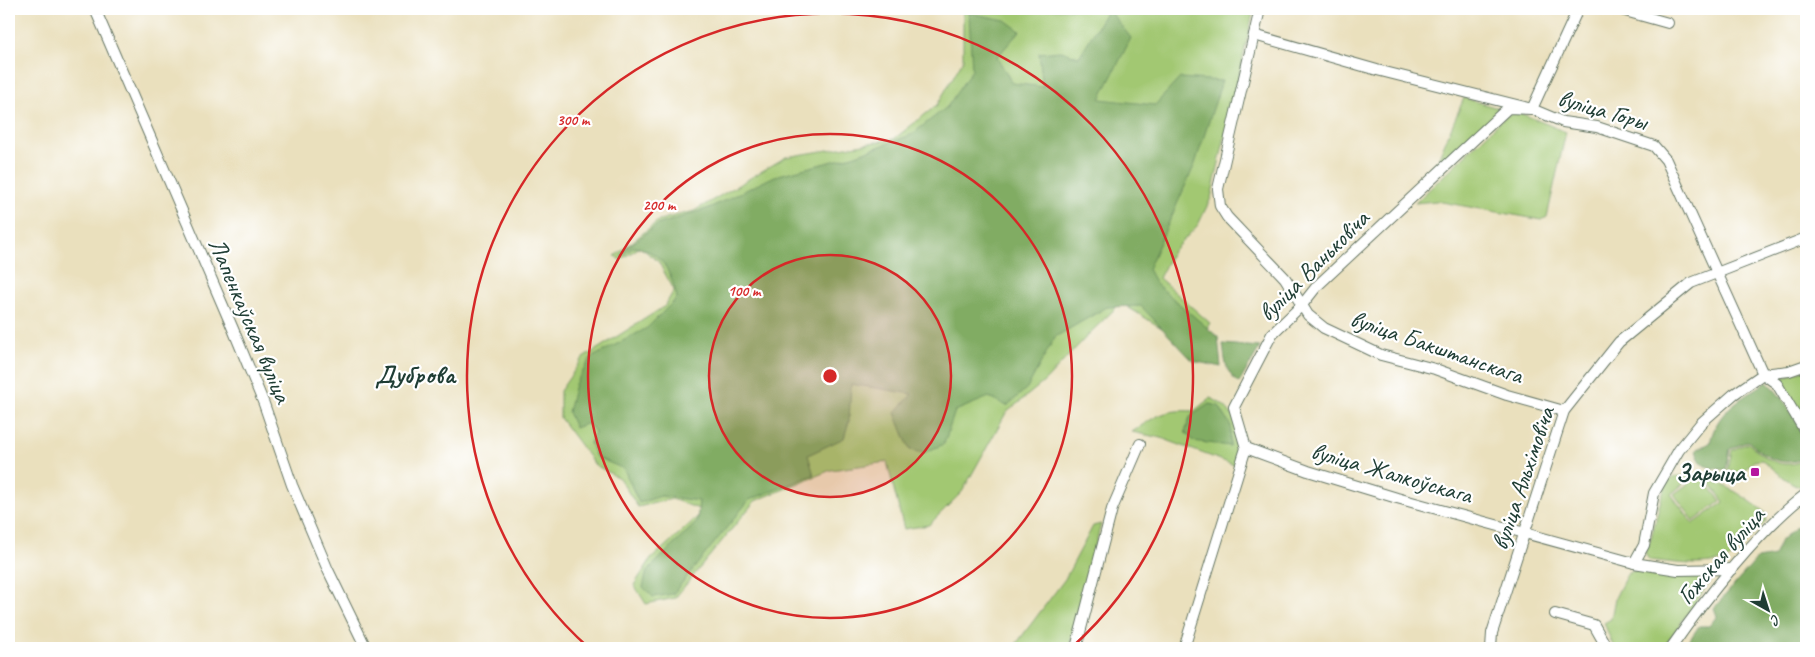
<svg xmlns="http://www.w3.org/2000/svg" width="1815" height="657" font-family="Caveat,sans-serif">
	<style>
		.green { fill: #a2c872; stroke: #608253 }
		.forest { fill: #81ac64; stroke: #50744c }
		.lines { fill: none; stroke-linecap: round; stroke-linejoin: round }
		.minor-casing { stroke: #667664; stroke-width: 12 }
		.minor { stroke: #fff; stroke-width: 10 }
		.ring { fill: none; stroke: #d62828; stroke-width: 2.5 }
		.poi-dot { fill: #b5179e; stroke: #fff; stroke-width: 2 }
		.labels { text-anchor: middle; stroke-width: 4.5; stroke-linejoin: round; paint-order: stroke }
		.street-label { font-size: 25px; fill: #1f3d34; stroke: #fff }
		.poi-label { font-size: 25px; font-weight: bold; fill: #1f3d34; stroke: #fff; text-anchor: end }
		.neighbourhood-label { font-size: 26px; font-weight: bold; fill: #1f3d34; stroke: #fff }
		.centre { fill: #d62828; stroke: #fff; stroke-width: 2.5 }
		.ring-label { font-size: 15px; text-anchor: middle; font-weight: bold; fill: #d62828; stroke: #fff; stroke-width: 4.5; stroke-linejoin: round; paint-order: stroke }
	</style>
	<rect width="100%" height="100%" fill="#fff"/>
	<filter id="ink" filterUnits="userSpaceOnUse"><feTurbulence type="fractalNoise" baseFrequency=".02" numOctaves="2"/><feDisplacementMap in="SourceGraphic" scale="10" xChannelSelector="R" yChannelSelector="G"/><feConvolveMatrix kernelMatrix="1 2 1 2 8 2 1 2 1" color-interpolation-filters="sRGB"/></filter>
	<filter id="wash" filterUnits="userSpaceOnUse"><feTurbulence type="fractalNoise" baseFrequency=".0096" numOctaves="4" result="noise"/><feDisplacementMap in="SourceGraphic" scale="20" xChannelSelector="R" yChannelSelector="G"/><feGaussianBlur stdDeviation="1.12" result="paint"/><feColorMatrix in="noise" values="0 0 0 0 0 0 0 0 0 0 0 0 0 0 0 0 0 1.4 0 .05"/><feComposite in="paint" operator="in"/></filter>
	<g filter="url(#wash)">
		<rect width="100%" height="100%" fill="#eae0bd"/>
		<g class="green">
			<polygon points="963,9 1254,9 1211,198 1198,225 1173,251 1159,278 1210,323 1194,348 1121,303 1090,333 1045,381 1006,413 962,492 929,525 904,529 887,462 831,470 755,501 675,598 646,604 634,585 651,559 704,511 672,499 638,507 619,478 595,465 560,418 560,391 583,358 665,306 674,290 658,261 640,247 620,260 615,256 659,220 694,211 786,157 894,139 937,105 963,60"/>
			<polygon points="1464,98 1498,108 1499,112 1414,192 1410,191 1434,168"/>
			<polygon points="1515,111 1566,132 1547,217 1542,220 1436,201 1415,203 1505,117"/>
			<polygon points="1806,369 1806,420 1780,378"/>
			<path d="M 1210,398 C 1241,410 1241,436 1234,465 L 1161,438 L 1132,432 C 1156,416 1164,409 1194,411 Z"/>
			<path d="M 1748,443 C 1763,455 1775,468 1796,463 C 1800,461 1803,461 1806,457 L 1806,485 L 1803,487 C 1789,485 1775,469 1762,460 L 1754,461 L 1741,473 L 1728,470 L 1732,450 Z"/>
			<path d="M 1694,475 L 1671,494 L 1693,524 L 1724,502 L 1707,479 C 1730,486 1748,499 1767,514 L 1766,521 L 1732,558 C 1705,568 1677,563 1649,560 L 1645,553 C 1656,530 1657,504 1668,480 L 1678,476 Z"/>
			<polygon points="1700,475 1721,501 1694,521 1674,494"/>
			<polygon points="1101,524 1069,648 1013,648 1065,579 1093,526"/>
			<polygon points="1639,570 1712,579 1663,648 1614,648 1604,623 1611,619 1615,598 1628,572"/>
		</g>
		<g class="forest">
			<path d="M 1108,9 L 1131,38 L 1100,99 L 1155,105 L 1180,78 L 1222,81 L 1195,164 L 1148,269 L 1156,284 L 1218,337 L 1221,367 L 1193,361 L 1141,306 L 1107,307 L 1055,337 L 1027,388 L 1007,406 L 989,397 L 955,411 L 944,444 L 923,453 L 910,450 L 895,413 L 912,394 L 851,384 L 849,421 L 844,438 L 808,455 L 814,475 L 749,500 L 673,594 L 653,597 L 643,587 L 647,571 L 697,522 L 699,501 L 661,496 L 639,503 L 624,469 L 596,457 L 590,443 L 595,432 L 588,423 L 575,428 L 568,412 L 575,384 L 591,358 L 647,328 L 677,298 C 671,273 663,251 634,247 L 621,256 L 625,249 L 657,225 L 709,208 L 775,176 L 853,156 L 911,135 L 947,107 L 972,70 L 969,13 L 1005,20 L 1020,31 L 997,57 L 1012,83 L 1043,87 L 1039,53 L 1061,51 L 1079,57 Z"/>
			<path d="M 1223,344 L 1260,347 L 1239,383 C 1225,373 1225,360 1223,344 Z"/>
			<path d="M 1767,382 C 1785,399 1806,430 1806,456 C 1803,460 1800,460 1795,461 C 1775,465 1763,454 1748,441 L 1730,449 L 1726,470 C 1710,468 1700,468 1696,450 L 1710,443 C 1717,410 1740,399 1767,382 Z"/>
			<polygon points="1209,404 1219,406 1231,426 1230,446 1193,441 1185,432 1190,417"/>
			<polygon points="1806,519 1806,648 1684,648 1699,626 1709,626 1717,616 1714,608 1757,559 1774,556 1781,540"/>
		</g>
	</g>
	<g filter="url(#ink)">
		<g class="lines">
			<g class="minor-casing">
				<g id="minor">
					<polyline points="95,9 233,329 264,404 292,485 328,570 366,648"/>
					<polyline points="1260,9 1218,189 1220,206 1227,217 1285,278 1308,315 1324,328 1381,355 1435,369 1507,395 1564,411"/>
					<polyline points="1618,9 1668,23"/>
					<polyline points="1254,35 1377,70 1532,109 1563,122 1597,127 1654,146 1666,160 1763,374 1777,384 1806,433"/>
					<polyline points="1246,448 1308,471 1397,498 1634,563 1678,570 1732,569"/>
					<polyline points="1634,563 1644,545 1654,493 1679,450 1701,423 1734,394 1763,374 1789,371 1806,365"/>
					<polyline points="1555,614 1594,625 1607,648"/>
					<polyline points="1076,648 1112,509 1140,444"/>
					<polyline points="1184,648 1246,448 1234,407 1272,334 1302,305 1317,286 1508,108 1532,109 1578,9"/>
					<polyline points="1491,648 1492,633 1564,411 1619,342 1691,283 1806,238"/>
					<path d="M 1671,648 C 1705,599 1759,530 1806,494"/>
				</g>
			</g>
			<use href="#minor" class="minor"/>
		</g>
	</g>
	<circle cx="830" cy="376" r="121" fill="#d62828" fill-opacity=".12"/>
	<g class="ring">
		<circle cx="830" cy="376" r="121"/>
		<circle cx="830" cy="376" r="242"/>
		<path d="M589 648A363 363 0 1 1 1071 648"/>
	</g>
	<rect class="poi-dot" x="1750" y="467" width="10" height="10" rx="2.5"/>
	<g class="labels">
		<g class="street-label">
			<text transform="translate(1603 109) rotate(16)" y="9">вуліца Горы</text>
			<text transform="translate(1313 265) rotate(-45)" y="9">вуліца Ваньковіча</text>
			<text transform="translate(251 320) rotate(67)" y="9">Лапенкаўская вуліца</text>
			<text transform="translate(1437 346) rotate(19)" y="9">вуліца Бакштанскага</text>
			<text transform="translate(1392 472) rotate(16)" y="9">вуліца Жалкоўскага</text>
			<text transform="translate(1522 478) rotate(-71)" y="9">вуліца Альхімовіча</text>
			<text transform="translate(1720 555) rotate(-49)" y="9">Гожская вуліца</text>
		</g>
		<g class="poi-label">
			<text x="1745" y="481">Зарыца</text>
		</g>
		<g class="neighbourhood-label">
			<text x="415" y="383">Дуброва</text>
		</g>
	</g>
	<circle cx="830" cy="376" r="8" class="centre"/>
	<g class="ring-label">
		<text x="573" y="125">300 m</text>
		<text x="659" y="210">200 m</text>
		<text x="744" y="296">100 m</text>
	</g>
	<rect width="1815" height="657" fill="none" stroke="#fff" stroke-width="30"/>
	<g transform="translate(1768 610) rotate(141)" stroke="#ffffff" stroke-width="4" paint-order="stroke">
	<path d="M0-4L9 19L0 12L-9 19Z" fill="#1f3d34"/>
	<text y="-8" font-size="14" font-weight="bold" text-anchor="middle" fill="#1f3d34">С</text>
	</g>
</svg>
